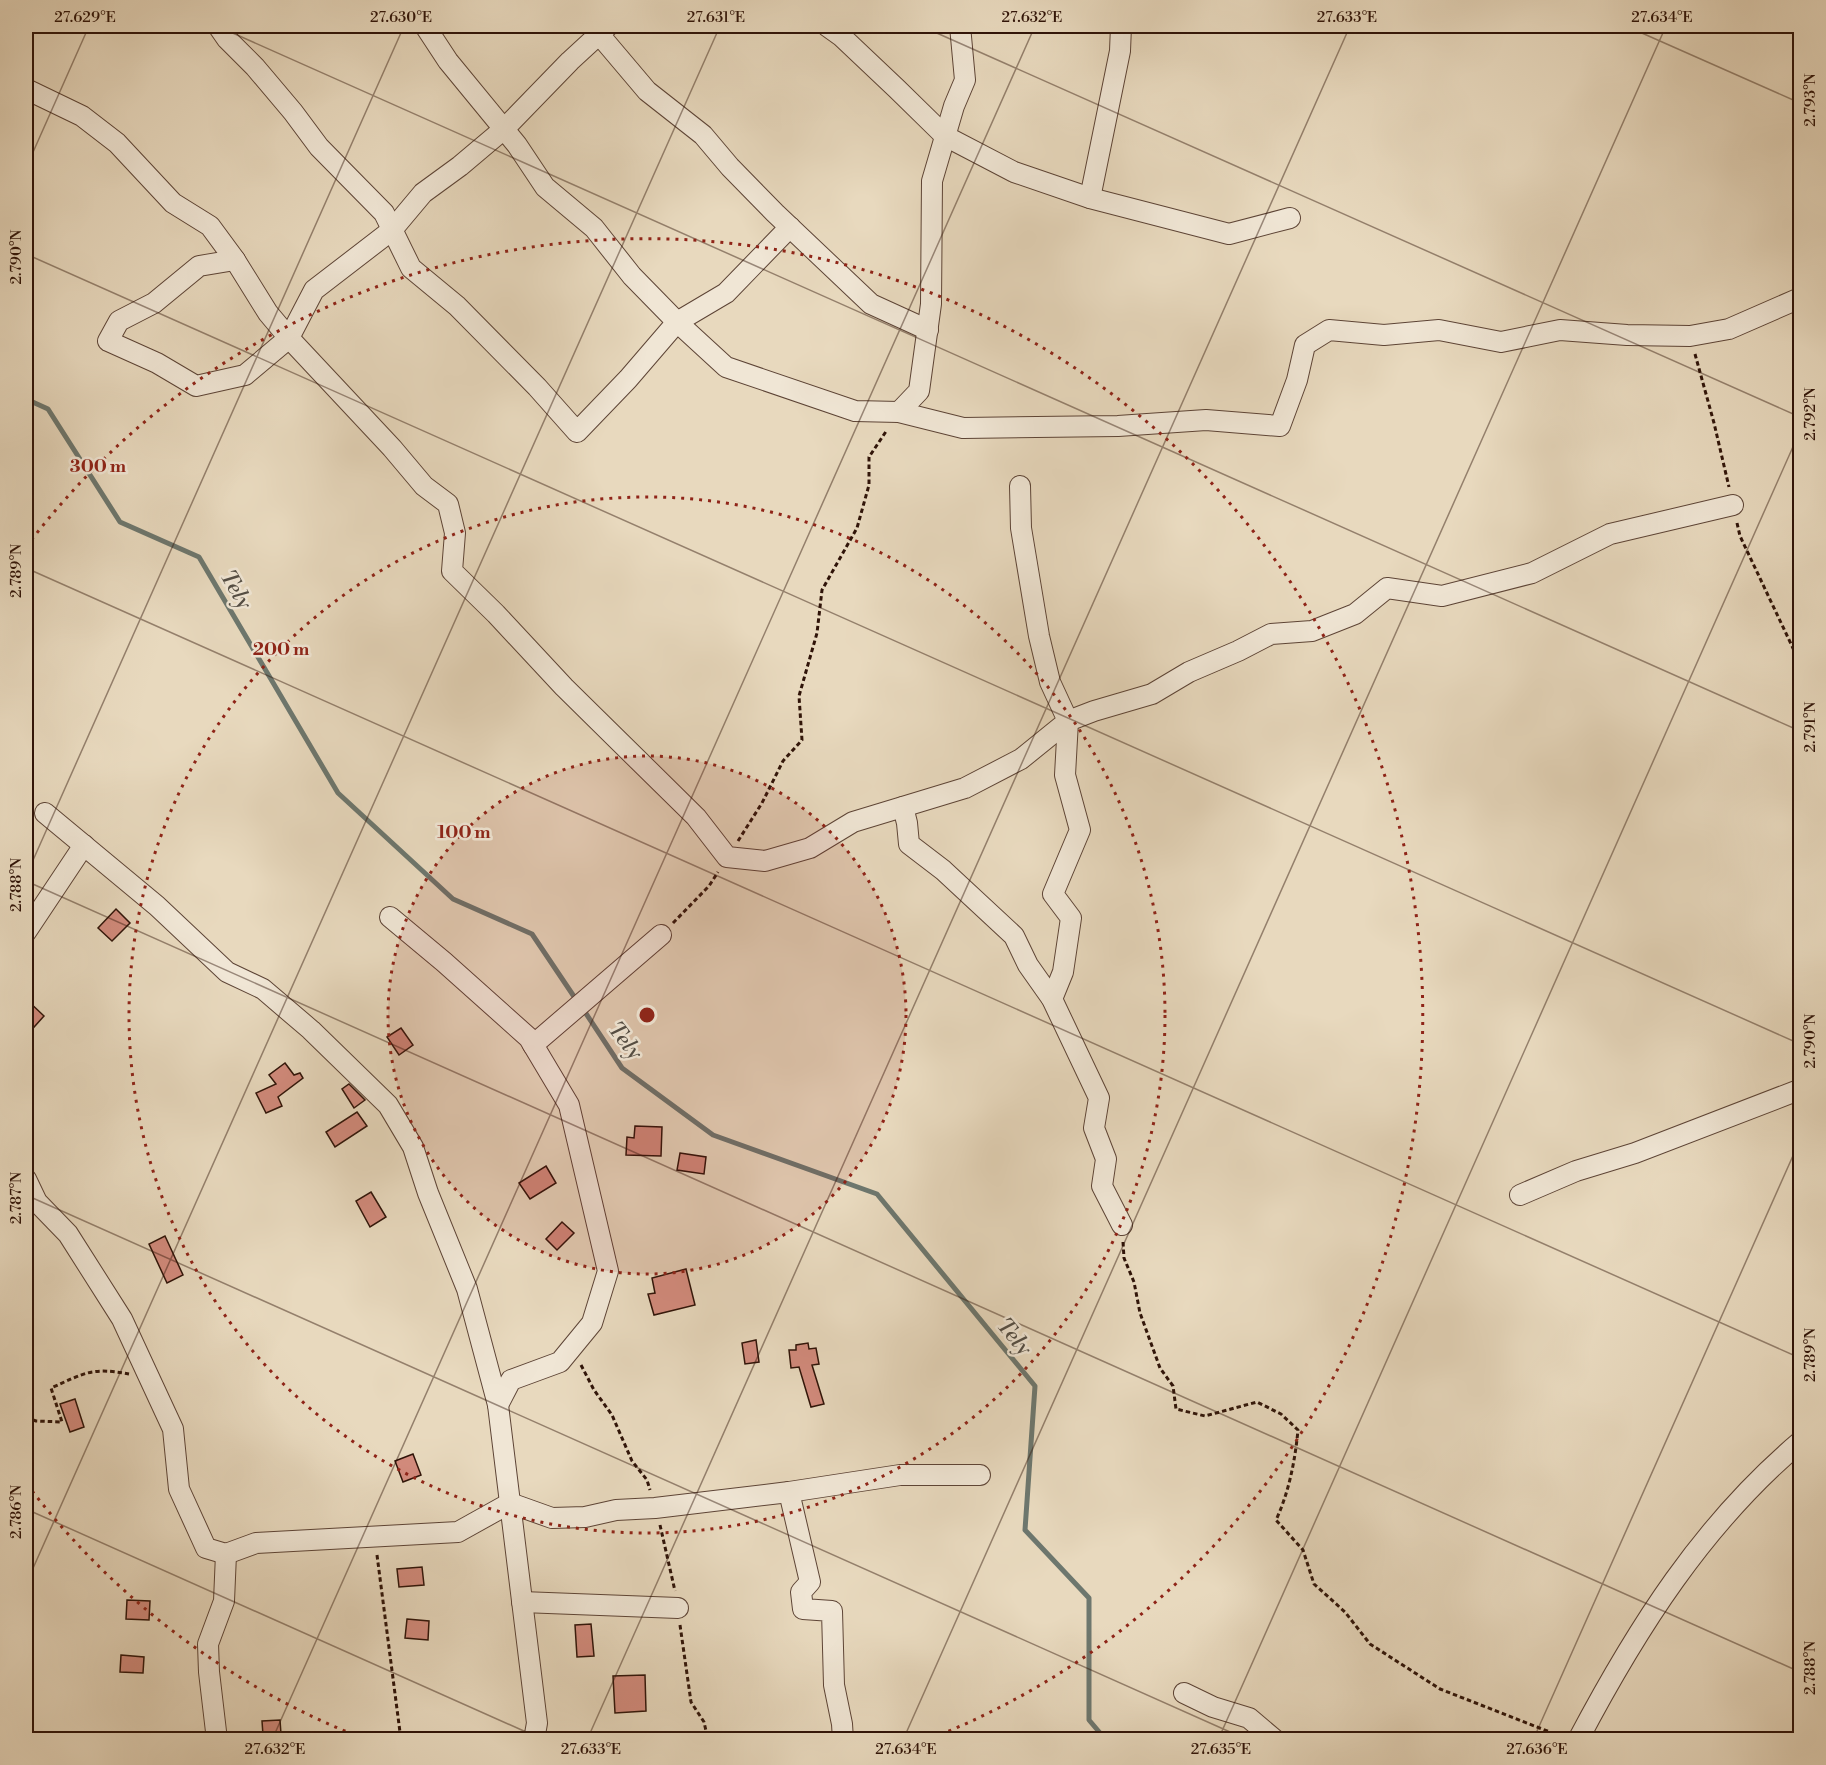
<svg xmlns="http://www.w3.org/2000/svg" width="1826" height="1765" font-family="'Libre Bodoni',serif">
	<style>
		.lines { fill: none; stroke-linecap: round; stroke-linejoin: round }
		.stream { stroke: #6d776e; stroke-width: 5 }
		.building { fill: #d38b7d; stroke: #2f1308; stroke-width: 1.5 }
		.street-casing { stroke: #5d4436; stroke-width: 22 }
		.path { stroke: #2f1308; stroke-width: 3; stroke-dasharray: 4.5 3; stroke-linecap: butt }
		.street { stroke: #f0e6d5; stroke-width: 20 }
		.ticks { fill: none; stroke: #2f1308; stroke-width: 1.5; stroke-opacity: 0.45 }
		.ring { fill: none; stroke: #8f2418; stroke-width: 3; stroke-dasharray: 3 6 }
		.labels { text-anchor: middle; stroke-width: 5; stroke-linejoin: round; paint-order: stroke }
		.water-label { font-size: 22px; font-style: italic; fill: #534d44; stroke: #f0e6d5 }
		.centre { fill: #8f2418; stroke: #f0e6d5; stroke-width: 3 }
		.ring-label { font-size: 18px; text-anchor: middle; font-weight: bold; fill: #8f2418; stroke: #f0e6d5; stroke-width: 5; stroke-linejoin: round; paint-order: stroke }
		.neatline { fill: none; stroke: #2f1308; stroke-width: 2 }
		.ticks-label { font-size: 15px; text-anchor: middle; fill: #2f1308 }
	</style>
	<rect width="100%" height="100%" fill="#e8d9be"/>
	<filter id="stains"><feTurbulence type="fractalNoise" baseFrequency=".00333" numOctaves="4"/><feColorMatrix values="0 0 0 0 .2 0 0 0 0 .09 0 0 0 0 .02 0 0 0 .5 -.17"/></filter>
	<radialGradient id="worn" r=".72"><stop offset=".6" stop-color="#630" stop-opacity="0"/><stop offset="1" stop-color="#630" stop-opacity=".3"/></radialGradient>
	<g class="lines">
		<g class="stream">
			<polyline points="26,399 48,409 120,522 199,557 338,793 453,899 532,934 577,1001"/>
			<polyline points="583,1009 622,1068 713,1135 877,1194 1035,1386 1025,1530 1089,1598 1089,1720 1106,1740"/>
		</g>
	</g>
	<g class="building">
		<polygon points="116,909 130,923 112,941 98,928"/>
		<polygon points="26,999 44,1016 26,1036"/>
		<polygon points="401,1028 413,1045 399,1055 387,1037"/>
		<polygon points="285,1063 294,1075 300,1073 303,1078 278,1097 282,1106 266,1113 256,1093 276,1084 269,1075"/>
		<polygon points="349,1084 365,1100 354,1108 342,1089"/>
		<polygon points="357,1112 367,1126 335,1147 326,1132"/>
		<polygon points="635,1126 662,1127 661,1156 626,1155 627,1137 634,1138"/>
		<polygon points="680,1153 706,1157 704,1174 677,1170"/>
		<polygon points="546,1166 556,1183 530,1199 519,1183"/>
		<polygon points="371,1192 386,1217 370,1227 356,1201"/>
		<polygon points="562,1222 574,1233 557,1250 546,1239"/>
		<polygon points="165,1236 183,1275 167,1283 149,1244"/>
		<polygon points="686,1269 695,1305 654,1315 648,1294 655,1293 652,1278"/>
		<polygon points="756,1340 759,1362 745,1364 742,1343"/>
		<polygon points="808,1343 809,1349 816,1348 819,1364 812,1365 824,1404 811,1407 799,1367 791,1368 789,1350 796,1350 796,1345"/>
		<polygon points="75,1399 84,1427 70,1432 60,1404"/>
		<polygon points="413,1454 421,1475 403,1482 395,1461"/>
		<polygon points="422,1567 424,1585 399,1587 397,1569"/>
		<polygon points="127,1600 150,1601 149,1620 126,1619"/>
		<polygon points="407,1619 429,1621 428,1640 405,1638"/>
		<polygon points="591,1624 594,1656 577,1657 575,1625"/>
		<polygon points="121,1655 144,1657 143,1673 120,1672"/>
		<polygon points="645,1675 646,1711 615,1713 613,1676"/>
		<polygon points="280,1720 281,1734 263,1735 262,1721"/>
	</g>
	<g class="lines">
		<g class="street-casing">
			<g id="street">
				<polyline points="218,26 227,39 255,67 293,112 319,147 384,213 411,268 457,306 537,387 577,432 628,379 677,322 726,293 790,227"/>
				<polyline points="425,26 448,61 517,145 545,187 594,228 632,276 677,322 726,367 855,411 899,412 963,428 1118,426 1206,420 1280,426 1297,380 1305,345 1329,330 1384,335 1439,330 1501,342 1560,330 1627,335 1690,336 1729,329 1800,298"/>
				<polyline points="592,26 647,91 703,135 730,167 775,213 871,304 928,330"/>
				<polyline points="827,26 841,36 897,89 945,136 1014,172 1090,198 1229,234 1290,218"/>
				<polyline points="26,89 82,116 117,143 173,203 210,226 235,260 199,266 154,303 119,321 108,341 157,363 196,386 245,375 289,338 314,290 392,230 423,193 460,166 504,129 570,61 608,26"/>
				<polyline points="1090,198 1120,51 1121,26"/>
				<polyline points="235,260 268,313 289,338 392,448 424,486 448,504 455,533 452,571 496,614 564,687 696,817 727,857 765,861 810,848 853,822 965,788 1021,759 1068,721 1050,682 1039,636 1021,528 1020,486"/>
				<polyline points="899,412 919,391 931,304 932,181 954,106 965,80 960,26"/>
				<polyline points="903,807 907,823 909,844 943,870 1014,936 1028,965 1052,999 1099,1098 1094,1128 1106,1159 1102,1186 1122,1225"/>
				<polyline points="45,813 157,906 227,972 263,989 311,1030 388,1105 413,1147 428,1193 467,1289 498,1405 537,1723 534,1740"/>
				<polyline points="390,917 444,962 529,1038 569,1105 608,1271 592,1323 560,1362 511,1380 498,1405"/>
				<polyline points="26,932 84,845"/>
				<polyline points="1052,999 1063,972 1071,918 1053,894 1080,830 1065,775 1068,721 1094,711 1152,694 1189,672 1238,651 1271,634 1312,631 1355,614 1387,588 1442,596 1532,573 1610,534 1733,505"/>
				<polyline points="533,1045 661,935"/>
				<polyline points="26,1179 37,1202 68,1234 122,1319 173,1429 179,1489 206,1548 226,1554 256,1543 458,1532 510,1503 552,1518 585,1517 616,1510 655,1508 789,1492"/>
				<polyline points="1520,1195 1576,1171 1635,1153 1796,1091 1800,1092"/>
				<polyline points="522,1602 678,1608"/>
				<polyline points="1184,1693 1213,1707 1249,1718 1275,1740"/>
				<polyline points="217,1740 209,1672 208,1644 224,1601 226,1554"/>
				<polyline points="843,1740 842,1724 834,1685 832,1611 803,1609 801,1592 810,1582 789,1492 900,1475 980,1475"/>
				<path d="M 1578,1740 C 1637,1628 1703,1524 1800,1442"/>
			</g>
		</g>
		<g class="path">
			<polyline points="1695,354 1714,423 1729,487"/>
			<polyline points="1737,523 1740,536 1800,663"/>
			<polyline points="738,841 762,803 783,761 802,740 799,696 817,633 822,590 857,528 869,485 869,457 887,430"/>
			<polyline points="673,923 709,886 718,872"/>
			<path d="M 1123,1242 L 1124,1258 L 1134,1282 L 1140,1313 L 1160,1368 L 1173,1386 L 1176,1409 L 1205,1416 L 1257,1402 L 1281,1414 L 1298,1430 C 1295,1461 1289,1492 1276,1520 L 1303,1550 L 1314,1584 L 1345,1612 L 1370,1644 L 1440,1689 L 1560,1736"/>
			<polyline points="581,1365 594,1390 612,1415 632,1461 647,1480 650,1490"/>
			<path d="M 26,1417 L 36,1421 L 62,1422 L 51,1388 C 85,1373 91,1367 129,1374"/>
			<polyline points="660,1525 675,1591"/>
			<polyline points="377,1555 401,1740"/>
			<polyline points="680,1625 691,1702 704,1722 708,1740"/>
		</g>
		<use href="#street" class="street"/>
	</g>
	<path class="ticks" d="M 217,26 L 1800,731M 921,26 L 1800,417M 1626,26 L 1800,103M 26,168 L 89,26M 26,254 L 1800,1044M 26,568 L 1800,1358M 26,876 L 404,26M 26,881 L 1800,1672M 26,1195 L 1248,1740M 26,1509 L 544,1740M 26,1584 L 720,26M 272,1740 L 1035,26M 587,1740 L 1350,26M 903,1740 L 1666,26M 1218,1740 L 1800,431M 1533,1740 L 1800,1140"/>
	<circle cx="647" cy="1015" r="259" fill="#8f2418" fill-opacity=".12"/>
	<g class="ring">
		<circle cx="647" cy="1015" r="259"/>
		<circle cx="647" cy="1015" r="518"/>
		<path d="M362 1738A777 777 0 0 1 26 1483M26 547A777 777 0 1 1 932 1738"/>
	</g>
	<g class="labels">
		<g class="water-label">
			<text transform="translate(237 589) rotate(60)" y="8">Tely</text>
			<text transform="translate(626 1040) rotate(52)" y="8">Tely</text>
			<text transform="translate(1015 1336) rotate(50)" y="8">Tely</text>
		</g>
	</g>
	<circle cx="647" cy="1015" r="9" class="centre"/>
	<g class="ring-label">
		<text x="98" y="472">300 m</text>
		<text x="281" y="655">200 m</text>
		<text x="464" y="838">100 m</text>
	</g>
	<rect width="1826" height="1765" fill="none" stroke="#e8d9be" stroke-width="66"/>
	<rect x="33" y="33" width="1760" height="1699" class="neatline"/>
	<g class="ticks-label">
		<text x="85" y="22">27.629°E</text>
		<text x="401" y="22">27.630°E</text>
		<text x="716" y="22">27.631°E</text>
		<text x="1032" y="22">27.632°E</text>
		<text x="1347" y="22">27.633°E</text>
		<text x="1662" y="22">27.634°E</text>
		<text transform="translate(1810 100) rotate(-90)" y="5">2.793°N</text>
		<text transform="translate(16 257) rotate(-90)" y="5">2.790°N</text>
		<text transform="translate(1810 414) rotate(-90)" y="5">2.792°N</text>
		<text transform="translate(16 571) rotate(-90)" y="5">2.789°N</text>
		<text transform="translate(1810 727) rotate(-90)" y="5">2.791°N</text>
		<text transform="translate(16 885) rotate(-90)" y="5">2.788°N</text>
		<text transform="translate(1810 1041) rotate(-90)" y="5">2.790°N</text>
		<text transform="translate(16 1198) rotate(-90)" y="5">2.787°N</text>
		<text transform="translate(1810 1355) rotate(-90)" y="5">2.789°N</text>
		<text transform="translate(16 1512) rotate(-90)" y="5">2.786°N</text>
		<text transform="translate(1810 1668) rotate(-90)" y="5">2.788°N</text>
		<text x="275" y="1754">27.632°E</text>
		<text x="591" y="1754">27.633°E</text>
		<text x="906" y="1754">27.634°E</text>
		<text x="1221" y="1754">27.635°E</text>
		<text x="1537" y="1754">27.636°E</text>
	</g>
	<rect width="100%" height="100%" filter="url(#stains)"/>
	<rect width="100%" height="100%" fill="url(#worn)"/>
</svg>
